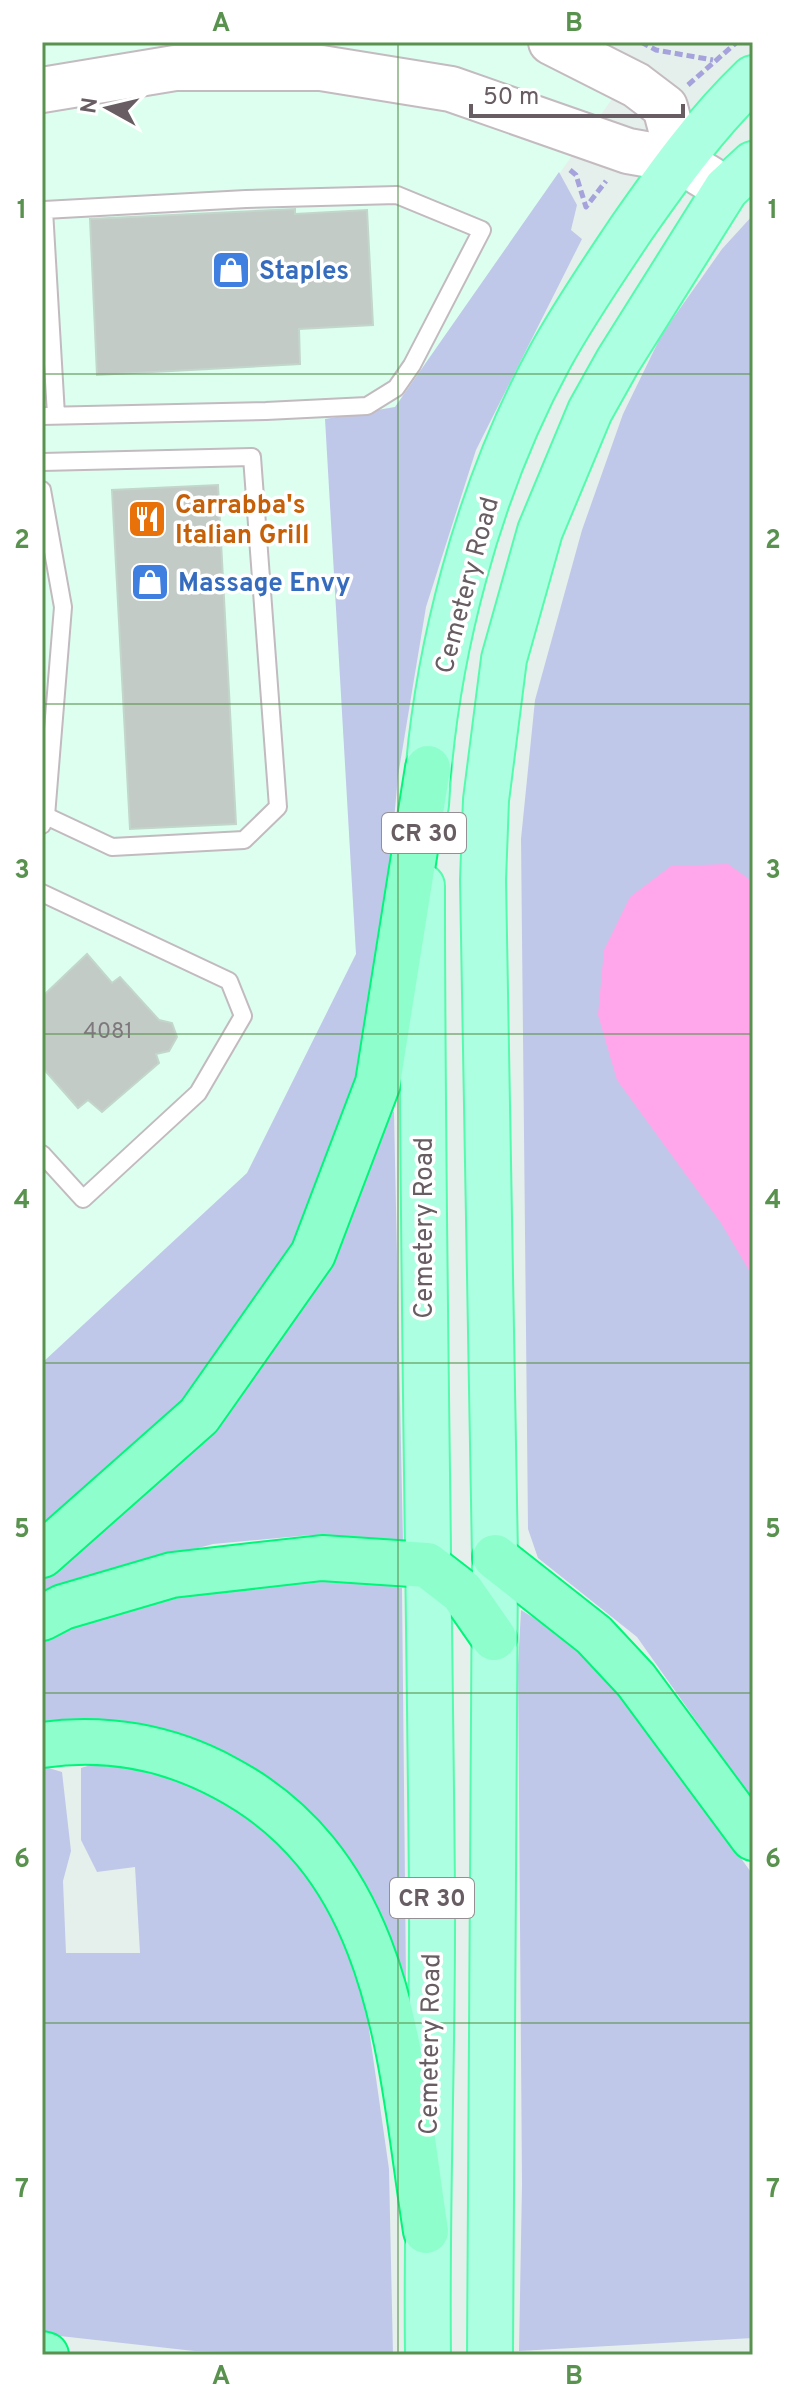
<svg xmlns="http://www.w3.org/2000/svg" width="795" height="2397" font-family="Overpass,sans-serif">
	<style>
		.commercial { fill: #dcfff0 }
		.green { fill: #c0c8e9 }
		.water { fill: #ffa7ea }
		.building { fill: #c2cbc6; stroke: #c3d6cc; stroke-width: 2 }
		.lines { fill: none; stroke-linecap: round; stroke-linejoin: round }
		.lane-casing { stroke: #c2babf; stroke-width: 20 }
		.secondary-casing { stroke: #c4bbc0; stroke-width: 48 }
		.primary-casing { stroke: #54fbac; stroke-width: 48 }
		.highway-casing { stroke: #00f679; stroke-width: 48 }
		.path { stroke: #a6a2dc; stroke-width: 5; stroke-dasharray: 8 4; stroke-linecap: butt }
		.lane { stroke: #fff; stroke-width: 16 }
		.secondary { stroke: #fff; stroke-width: 44 }
		.primary { stroke: #acffe1; stroke-width: 44 }
		.highway { stroke: #8effcc; stroke-width: 44 }
		.grid { fill: none; stroke: #59924e; stroke-width: 2; stroke-opacity: 0.55 }
		.labels { text-anchor: middle; stroke-width: 7; stroke-linejoin: round; paint-order: stroke }
		.number-label { font-size: 22px; fill: #7e787c }
		.shield { fill: #fff; stroke: #958e92; stroke-width: 2 }
		.shield-label { font-size: 24px; font-weight: bold; fill: #675d63 }
		.shop-label { font-size: 26px; font-weight: bold; fill: #366cbe; stroke: #fff; text-anchor: start }
		.food-label { font-size: 26px; font-weight: bold; fill: #c56008; stroke: #fff; text-anchor: start }
		.street-label { font-size: 26px; fill: #675d63; stroke: #fff }
		.neatline { fill: none; stroke: #59924e; stroke-width: 3 }
		.grid-label { font-size: 26px; text-anchor: middle; font-weight: bold; fill: #59924e }
	</style>
	<rect width="100%" height="100%" fill="#e5f0ec"/>
	<polygon class="commercial" points="42,42 529,42 614,96 395,407 326,419 356,954 247,1173 42,1363"/>
	<g class="green">
		<polygon points="559,172 577,205 571,230 582,239 476,450 426,607 398,776 375,1032 341,1147 282,1271 212,1371 124,1462 42,1533 42,1363 247,1173 356,954 325,419 395,407"/>
		<polygon points="753,215 753,1801 637,1637 538,1558 528,1529 521,839 535,700 582,530 623,414 662,334 722,249"/>
		<polygon points="387,1111 394,1112 403,1542 311,1535 213,1544 94,1576 42,1602 42,1568 214,1411"/>
		<polygon points="327,1575 402,1588 406,1981 395,1986 268,1784 42,1730 42,1633 154,1590"/>
		<polygon points="521,1610 577,1645 622,1693 753,1875 753,2338 519,2351 522,2184 518,1666"/>
		<polygon points="104,1761 179,1778 240,1809 292,1854 338,1927 366,2008 389,2169 393,2355 194,2351 42,2334 42,1766 62,1772 71,1851 63,1881 66,1953 140,1953 135,1867 97,1872 81,1840 81,1768"/>
	</g>
	<polygon class="water" points="728,864 753,882 753,1277 721,1223 617,1080 598,1015 604,950 630,897 671,866"/>
	<g class="building">
		<polygon points="295,209 295,214 367,210 373,325 299,329 300,364 97,375 90,219"/>
		<polygon points="218,485 236,824 130,829 112,490"/>
		<polygon points="87,954 112,983 120,977 159,1020 172,1023 177,1037 169,1051 156,1054 159,1063 102,1112 88,1100 78,1108 42,1067 42,997"/>
	</g>
	<g class="lines">
		<g class="lane-casing">
			<g id="lane">
				<polyline points="42,416 266,411 367,406 396,388 412,365 482,230 397,195 246,199 44,210 56,415"/>
				<polyline points="42,462 252,457 278,807 244,840 112,847 46,816 42,825"/>
				<polyline points="42,490 63,607 46,816"/>
				<polyline points="42,893 229,981 243,1016 198,1093 83,1199 42,1154"/>
			</g>
		</g>
		<g class="secondary-casing">
			<g id="secondary">
				<polyline points="551,42 636,85 665,107 679,160"/>
				<polyline points="42,90 175,68 321,68 451,89 628,151 679,160 726,189"/>
			</g>
		</g>
		<g class="primary-casing">
			<g id="primary">
				<path d="M 426,805 C 434,656 478,489 550,357 C 574,313 603,271 631,229 C 668,176 706,123 753,78"/>
				<path d="M 422,886 C 422,1220 429,1555 432,1890 C 433,2045 426,2200 428,2355"/>
				<polyline points="490,2355 495,1557 483,880 486,800 504,659 540,531 590,411 618,361 726,189 753,164"/>
			</g>
		</g>
		<g class="highway-casing">
			<g id="highway">
				<polyline points="42,1555 199,1416 313,1254 378,1083 428,768"/>
				<polyline points="495,1557 594,1635 636,1680 753,1838"/>
				<polyline points="42,1618 63,1607 172,1575 322,1558 427,1565 462,1592 494,1638"/>
				<path d="M 42,1745 C 105,1736 168,1747 225,1778 C 395,1868 400,2063 426,2231"/>
				<polyline points="42,2354 46,2355"/>
			</g>
		</g>
		<g class="path">
			<polyline points="641,42 656,50 713,60"/>
			<polyline points="688,85 737,42"/>
			<polyline points="570,170 576,175 586,207 606,181"/>
		</g>
		<use href="#lane" class="lane"/>
		<use href="#secondary" class="secondary"/>
		<use href="#primary" class="primary"/>
		<use href="#highway" class="highway"/>
	</g>
	<path class="grid" d="M 398,42 L 398,2355M 42,374 L 753,374M 42,704 L 753,704M 42,1034 L 753,1034M 42,1363 L 753,1363M 42,1693 L 753,1693M 42,2023 L 753,2023"/>
	<defs>
		<g id="shop-square" transform="scale(2)"><rect x="-9" y="-9" width="18" height="18" rx="4" fill="#3f7fe0" stroke="#fff"/><path d="M-5-2.5h2.3a2.7 3.5 0 0 1 5.4 0H5L5.5 6h-11ZM-1.5-2.5h3a1.5 2.3 0 0 0-3 0Z" fill="#fff"/></g>
		<g id="restaurant-square" transform="scale(2)"><rect x="-9" y="-9" width="18" height="18" rx="4" fill="#e8710a" stroke="#fff"/><path d="M-5-6h1v4h1v-4h1v4h1v-4h1v5L-1.5 .5V6h-2V.5L-5-1ZM5-6V6H3V1.5H1.5Q1.5-4 5-6Z" fill="#fff"/></g>
	</defs>
	<g fill-rule="evenodd">
		<use href="#shop-square" x="231" y="270"/>
		<use href="#restaurant-square" x="147" y="519"/>
		<use href="#shop-square" x="150" y="582"/>
	</g>
	<g class="labels">
		<g class="number-label">
			<text x="108" y="1038">4081</text>
		</g>
		<g class="shield">
			<rect x="382" y="813" width="84" height="40" rx="6"/>
			<rect x="390" y="1878" width="84" height="40" rx="6"/>
		</g>
		<g class="shield-label">
			<text x="424" y="841">CR 30</text>
			<text x="432" y="1906">CR 30</text>
		</g>
		<g class="shop-label">
			<text x="259" y="279">Staples</text>
			<text x="178" y="591">Massage Envy</text>
		</g>
		<g class="food-label">
			<text x="175" y="513">Carrabba's<tspan x="175" dy="30">Italian Grill</tspan></text>
		</g>
		<g class="street-label">
			<text transform="translate(466 585) rotate(-75)" y="9">Cemetery Road</text>
			<text transform="translate(423 1228) rotate(-90)" y="9">Cemetery Road</text>
			<text transform="translate(429 2044) rotate(-89)" y="9">Cemetery Road</text>
		</g>
	</g>
	<rect width="795" height="2397" fill="none" stroke="#ffffff" stroke-width="88"/>
	<g transform="translate(108 108) rotate(278)" stroke="#ffffff" stroke-width="6" paint-order="stroke">
	<path d="M0-6L14 30L0 20L-14 30Z" fill="#675d63"/>
	<text y="-12" font-size="22" font-weight="bold" text-anchor="middle" fill="#675d63">N</text>
	</g>
	<path d="M471 104v12h212v-12" fill="none" stroke="#675d63" stroke-width="4"/>
	<text x="483" y="104" font-size="24" fill="#675d63" stroke="#ffffff" stroke-width="6" paint-order="stroke">50 m</text>
	<rect x="44" y="44" width="707" height="2309" class="neatline"/>
	<g class="grid-label">
		<text x="221" y="31">A</text>
		<text x="574" y="31">B</text>
		<text x="22" y="218">1</text>
		<text x="773" y="218">1</text>
		<text x="22" y="548">2</text>
		<text x="773" y="548">2</text>
		<text x="22" y="878">3</text>
		<text x="773" y="878">3</text>
		<text x="22" y="1208">4</text>
		<text x="773" y="1208">4</text>
		<text x="22" y="1537">5</text>
		<text x="773" y="1537">5</text>
		<text x="22" y="1867">6</text>
		<text x="773" y="1867">6</text>
		<text x="22" y="2197">7</text>
		<text x="773" y="2197">7</text>
		<text x="221" y="2384">A</text>
		<text x="574" y="2384">B</text>
	</g>
</svg>
